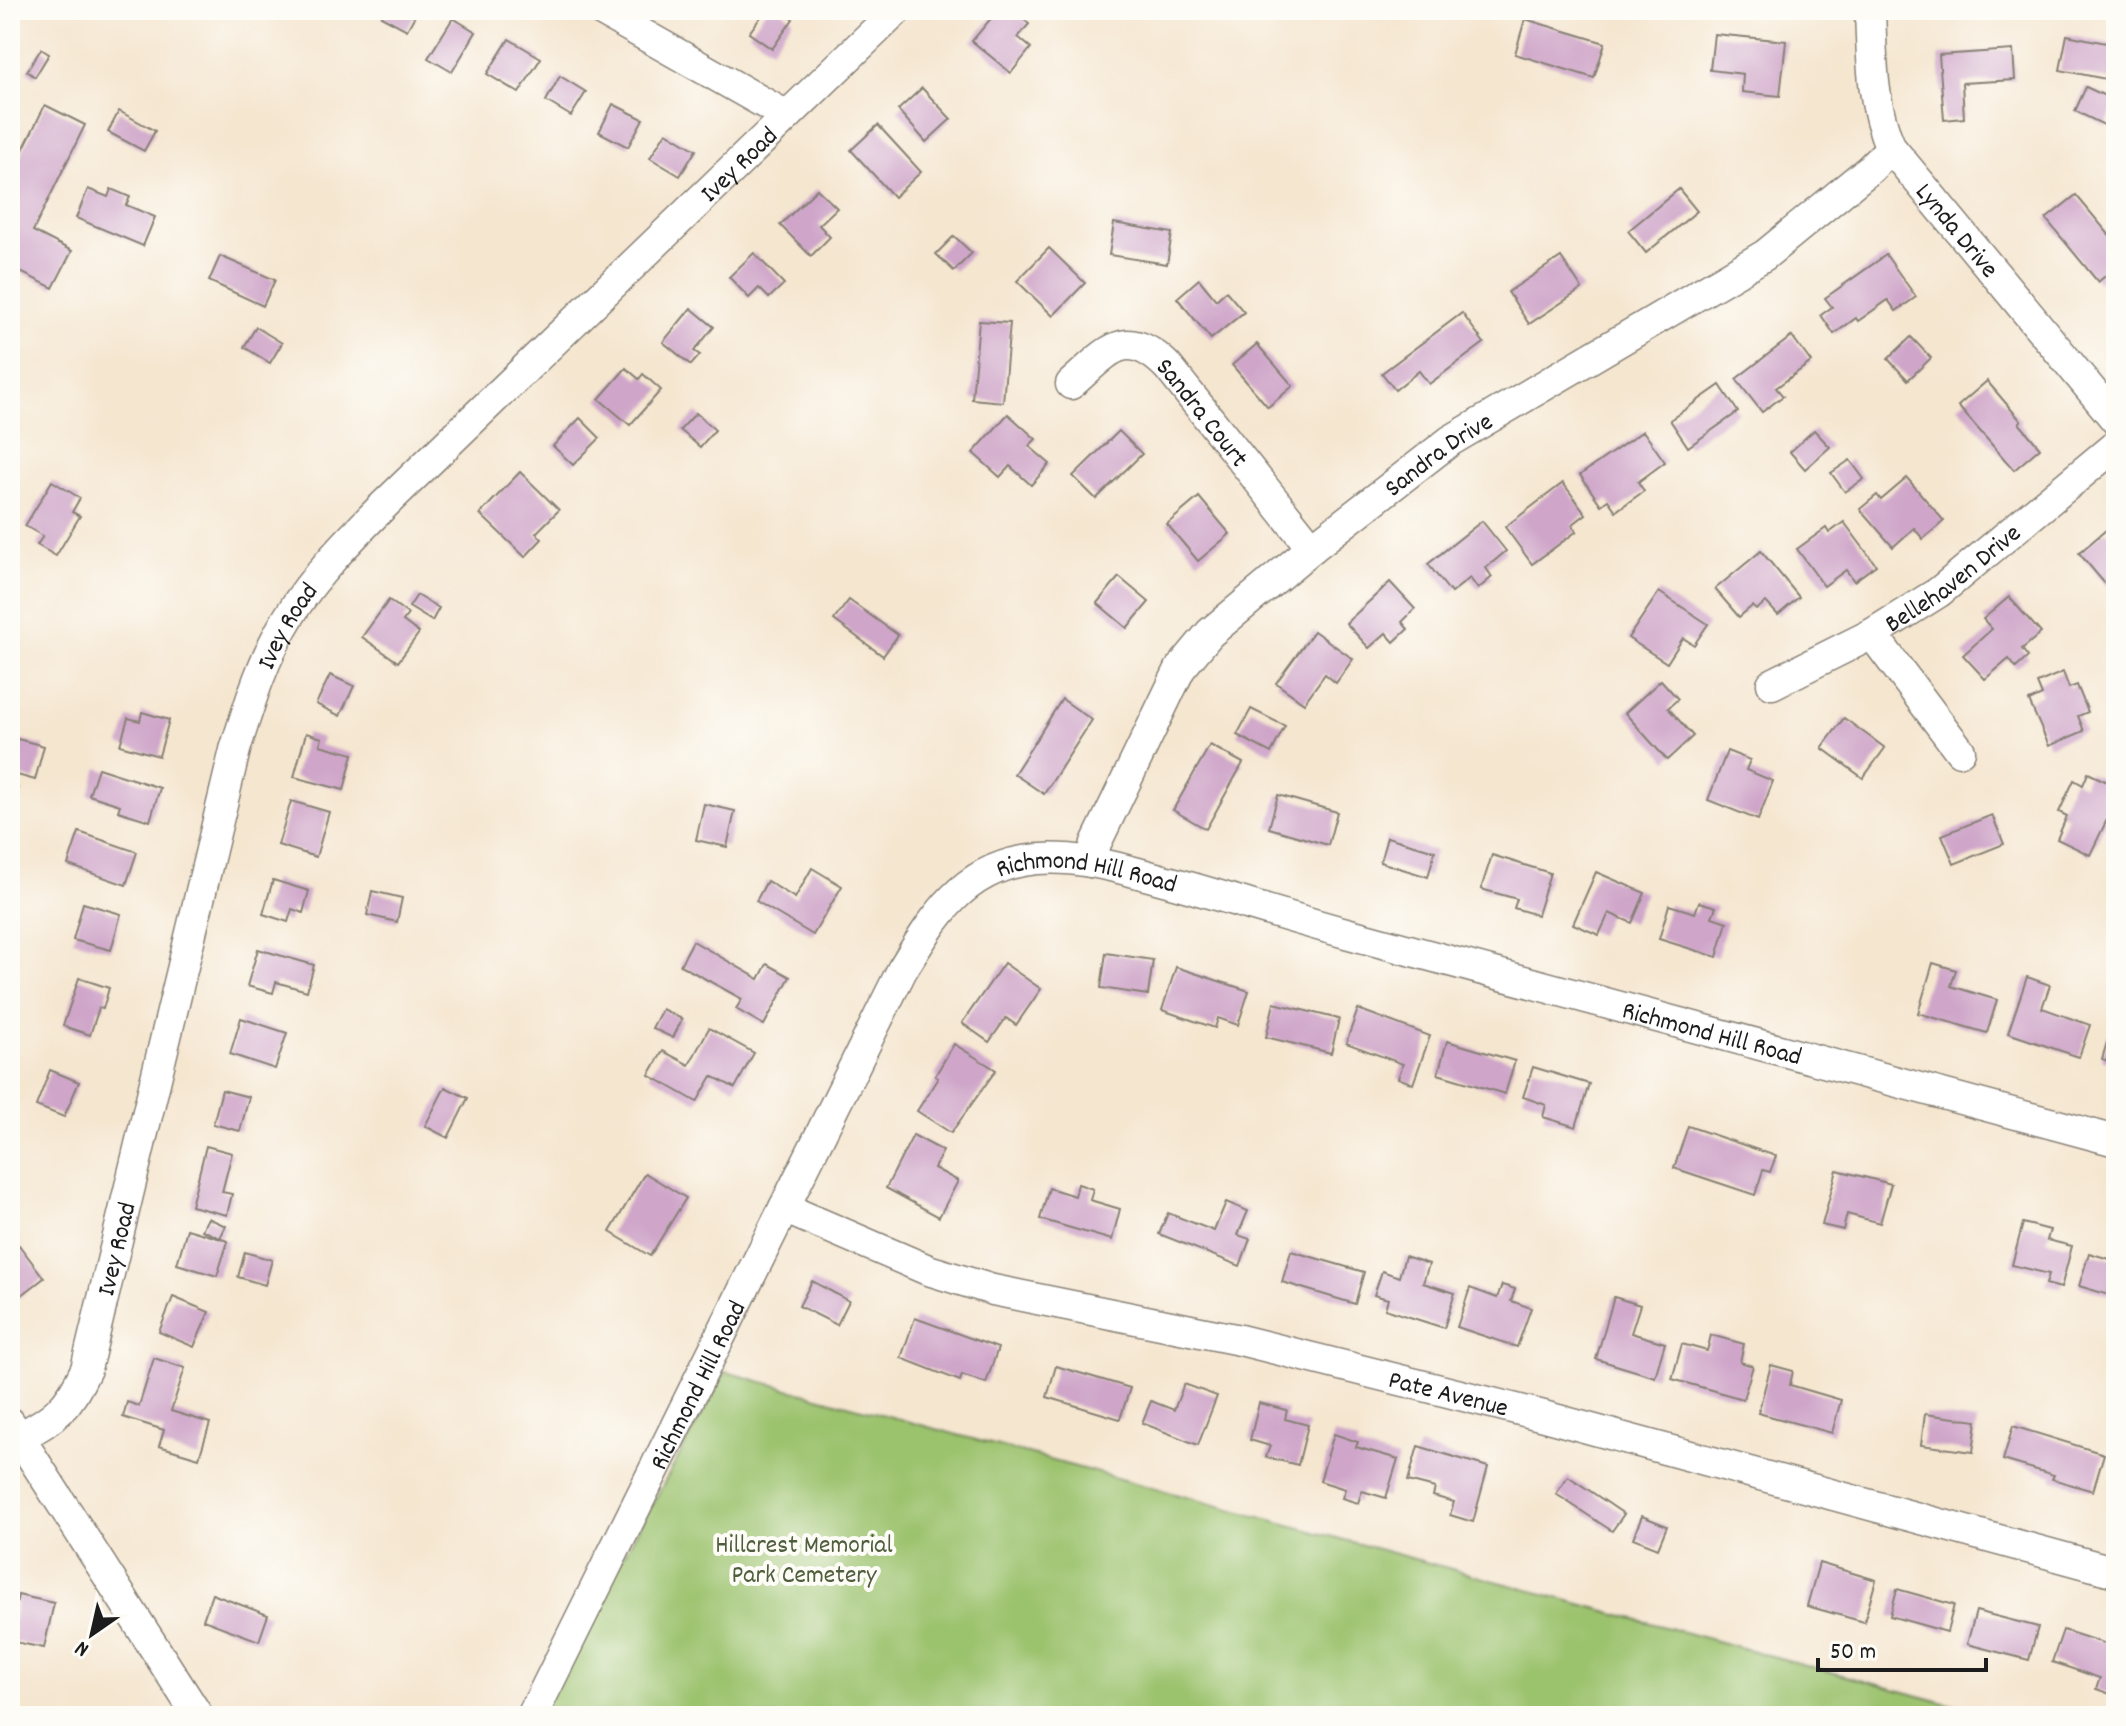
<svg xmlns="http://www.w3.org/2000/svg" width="2126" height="1726" font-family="Dekko,sans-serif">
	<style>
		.green { fill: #9bc26d; stroke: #5c6f44; stroke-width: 2 }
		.building { fill: #cfa6c9 }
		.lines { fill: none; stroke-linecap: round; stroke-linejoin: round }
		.minor-casing { stroke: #888176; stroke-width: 33 }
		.minor { stroke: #fff; stroke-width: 30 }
		.labels { text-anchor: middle; stroke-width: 8; stroke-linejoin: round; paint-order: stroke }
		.street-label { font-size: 26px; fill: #1c1c1c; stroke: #fdfcf7 }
		.park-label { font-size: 26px; fill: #4f5e3c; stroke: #fdfcf7 }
	</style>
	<rect width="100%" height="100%" fill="#fdfcf7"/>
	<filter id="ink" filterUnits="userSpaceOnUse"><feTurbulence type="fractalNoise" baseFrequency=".0125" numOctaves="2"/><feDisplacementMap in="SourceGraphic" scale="16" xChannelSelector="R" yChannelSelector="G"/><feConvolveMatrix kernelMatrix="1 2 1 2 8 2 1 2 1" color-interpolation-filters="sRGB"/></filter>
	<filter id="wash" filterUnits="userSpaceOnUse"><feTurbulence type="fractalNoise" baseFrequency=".006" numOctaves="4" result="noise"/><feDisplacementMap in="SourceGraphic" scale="32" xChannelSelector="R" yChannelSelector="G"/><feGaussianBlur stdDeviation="1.8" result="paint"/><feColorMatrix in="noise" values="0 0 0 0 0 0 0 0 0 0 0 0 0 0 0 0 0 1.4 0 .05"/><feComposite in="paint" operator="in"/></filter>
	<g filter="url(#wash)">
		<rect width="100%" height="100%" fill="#f5e6d0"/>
		<polygon class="green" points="726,1372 1993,1716 534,1716"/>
		<g id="blocks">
			<g class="building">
				<polygon points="384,10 418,10 407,30 381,16"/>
				<polygon points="766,10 780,10 793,19 772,49 749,33"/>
				<polygon points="998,10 1003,10 1013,18 1017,14 1029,24 1018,37 1031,48 1011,73 972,41"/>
				<polygon points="453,18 476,32 452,72 428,58"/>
				<polygon points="1525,19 1605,43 1594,78 1515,54"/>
				<polygon points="1714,34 1786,41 1780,96 1742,92 1743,74 1710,70"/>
				<polygon points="2067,35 2116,45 2116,81 2060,70"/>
				<polygon points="509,39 541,58 519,93 487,74"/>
				<polygon points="41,49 49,54 35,77 27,71"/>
				<polygon points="2013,50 2015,80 1962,83 1964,118 1944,120 1939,55"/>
				<polygon points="560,76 586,92 571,116 546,101"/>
				<polygon points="2086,87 2116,101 2106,126 2075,111"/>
				<polygon points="922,88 951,119 926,142 898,110"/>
				<polygon points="613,104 643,119 628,147 599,132"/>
				<polygon points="45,105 85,125 33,231 72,251 53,288 10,267 10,176"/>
				<polygon points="119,111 155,131 144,151 108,132"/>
				<polygon points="878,125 921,172 894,197 851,150"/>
				<polygon points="666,132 696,150 680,176 650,158"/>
				<polygon points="88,189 108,197 111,189 130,197 126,205 155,217 143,246 76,218"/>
				<polygon points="817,189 837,208 819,225 830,237 811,256 780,225"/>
				<polygon points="1679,189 1697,211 1646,253 1628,231"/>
				<polygon points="2076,195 2116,243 2116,267 2098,282 2046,219"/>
				<polygon points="1114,223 1172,233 1167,264 1109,255"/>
				<polygon points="954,236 972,253 954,271 936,254"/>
				<polygon points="1049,248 1085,283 1053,316 1017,281"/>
				<polygon points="754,253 784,284 769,298 759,288 749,298 729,277"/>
				<polygon points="1886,255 1916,297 1896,311 1888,300 1858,321 1856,318 1834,334 1821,315 1832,307 1825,298"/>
				<polygon points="220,256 275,280 263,306 209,281"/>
				<polygon points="1561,257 1582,289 1529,324 1508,292"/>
				<polygon points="1199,279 1216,300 1226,291 1244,312 1211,339 1177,298"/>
				<polygon points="691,308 714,327 694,351 700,355 691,365 663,342"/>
				<polygon points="1462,313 1484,343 1429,384 1419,371 1395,390 1382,373"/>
				<polygon points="979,321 1010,323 1003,402 972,399"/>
				<polygon points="256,327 282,343 270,363 244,347"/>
				<polygon points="1792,336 1811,362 1776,388 1783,396 1762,412 1736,379"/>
				<polygon points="1911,337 1931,358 1908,380 1888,359"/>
				<polygon points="1257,344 1293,386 1268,407 1232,365"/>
				<polygon points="626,368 639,379 643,374 661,390 630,425 599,399"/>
				<polygon points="1987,381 2021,421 2019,423 2040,448 2014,470 1958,406"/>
				<polygon points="1720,385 1738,412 1688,447 1670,420"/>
				<polygon points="696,413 715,430 700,447 680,430"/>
				<polygon points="1008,414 1036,439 1029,446 1050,464 1031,485 1010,466 1000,477 973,453"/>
				<polygon points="580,418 600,438 573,465 553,446"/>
				<polygon points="1814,430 1830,447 1805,469 1790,452"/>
				<polygon points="1119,431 1142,454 1096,499 1073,476"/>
				<polygon points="1643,431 1665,462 1638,482 1644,491 1616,511 1608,500 1601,505 1580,475"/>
				<polygon points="1850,460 1864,479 1845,492 1831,473"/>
				<polygon points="520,472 559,510 536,533 542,539 525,557 480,514"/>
				<polygon points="1907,478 1944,521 1923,539 1914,528 1893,547 1860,509 1877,495 1881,500"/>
				<polygon points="52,481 80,498 72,512 80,516 56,556 37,545 43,536 25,526"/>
				<polygon points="1563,483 1586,514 1572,525 1577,531 1532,564 1505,527"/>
				<polygon points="1199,497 1230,534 1198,561 1167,524"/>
				<polygon points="1482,521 1506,551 1486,568 1492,577 1478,589 1470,578 1451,593 1428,564"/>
				<polygon points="1844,522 1876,565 1854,581 1846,570 1824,586 1797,549 1826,528 1829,533"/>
				<polygon points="2106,530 2116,542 2116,597 2079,553"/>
				<polygon points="1761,551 1799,597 1778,615 1766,602 1756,610 1752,606 1739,617 1715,589"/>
				<polygon points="1119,577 1149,602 1127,628 1097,603"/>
				<polygon points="1390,582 1415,609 1402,622 1408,629 1394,642 1386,633 1369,648 1346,623"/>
				<polygon points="1659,592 1708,624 1694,645 1683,638 1667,663 1628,638"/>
				<polygon points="417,595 439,608 432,621 409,607"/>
				<polygon points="2009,597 2041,633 2022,649 2028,657 2016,668 2009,659 1985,679 1963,655 1992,629 1983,619"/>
				<polygon points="389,600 408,614 403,621 419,633 398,662 362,637"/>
				<polygon points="849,600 898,635 883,656 834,620"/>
				<polygon points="1314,631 1353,659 1336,683 1325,674 1304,703 1276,683"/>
				<polygon points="2063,672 2069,688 2077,685 2088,712 2078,716 2084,731 2049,746 2029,701 2042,695 2037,683"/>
				<polygon points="330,675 354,686 340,716 316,704"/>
				<polygon points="1661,680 1678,699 1668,708 1693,736 1667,760 1625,713"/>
				<polygon points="1062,699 1092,720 1044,794 1014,774"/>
				<polygon points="1251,709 1285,726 1271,753 1237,735"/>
				<polygon points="142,712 169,720 159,756 120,745 128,718 140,721"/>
				<polygon points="1844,718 1885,748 1863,778 1822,748"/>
				<polygon points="306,733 322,738 320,745 353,754 344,790 294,777"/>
				<polygon points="10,737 44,746 35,780 10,773"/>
				<polygon points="1210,745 1243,763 1206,829 1173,810"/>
				<polygon points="1727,751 1750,760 1746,770 1773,781 1758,820 1708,800"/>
				<polygon points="98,768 160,788 150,821 118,811 120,805 89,795"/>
				<polygon points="2088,773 2116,786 2116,801 2090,855 2057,839 2067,816 2059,812 2074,780 2083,785"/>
				<polygon points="10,785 18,788 13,803 10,802"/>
				<polygon points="1278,795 1337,812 1328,845 1269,828"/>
				<polygon points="291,801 329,812 316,857 278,845"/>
				<polygon points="704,804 735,811 727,847 696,840"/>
				<polygon points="1992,815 2004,844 1954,864 1942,835"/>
				<polygon points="79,832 137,852 126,885 68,865"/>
				<polygon points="1387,837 1435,851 1428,877 1380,862"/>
				<polygon points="1492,855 1550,873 1537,915 1514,908 1517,899 1481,889"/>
				<polygon points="812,868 842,886 813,935 756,901 767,881 795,898"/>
				<polygon points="1596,872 1645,893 1632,923 1609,913 1599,935 1573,924"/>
				<polygon points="273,880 309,891 303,913 292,909 288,922 263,914"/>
				<polygon points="372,891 402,898 397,922 367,915"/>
				<polygon points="1699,902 1716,907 1712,917 1727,922 1717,957 1659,939 1669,905 1695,913"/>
				<polygon points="83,903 121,914 111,950 73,940"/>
				<polygon points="693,941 759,979 767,964 790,977 764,1025 736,1009 742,999 680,965"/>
				<polygon points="258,949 314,965 307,991 276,982 273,993 247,986"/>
				<polygon points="1106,953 1153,960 1148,995 1101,988"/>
				<polygon points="1004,963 1041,989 1016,1025 1006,1018 989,1042 962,1023"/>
				<polygon points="1933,963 1956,970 1951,986 1997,1000 1987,1033 1918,1013"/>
				<polygon points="1176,967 1249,991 1238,1025 1218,1018 1215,1028 1162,1010"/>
				<polygon points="2027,977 2050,985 2042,1008 2090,1025 2079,1057 2008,1033"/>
				<polygon points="79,978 109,988 103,1009 99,1008 90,1035 63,1026"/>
				<polygon points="1274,1003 1339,1019 1331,1053 1266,1037"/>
				<polygon points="662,1009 682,1019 673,1038 652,1028"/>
				<polygon points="1358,1009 1430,1036 1413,1084 1398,1078 1403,1064 1346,1043"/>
				<polygon points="2115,1015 2116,1015 2116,1064 2102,1059"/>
				<polygon points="241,1018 287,1033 275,1069 230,1054"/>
				<polygon points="709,1028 754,1053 735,1088 712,1076 697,1102 649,1075 663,1051 689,1065"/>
				<polygon points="1447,1041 1515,1061 1505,1094 1438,1074"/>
				<polygon points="954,1044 996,1070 951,1133 917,1111 938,1078 935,1076"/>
				<polygon points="1533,1067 1589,1084 1576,1127 1543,1117 1546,1105 1523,1097"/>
				<polygon points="50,1070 79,1082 64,1117 36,1106"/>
				<polygon points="445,1087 468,1098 448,1138 425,1126"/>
				<polygon points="222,1090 249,1097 240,1131 213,1124"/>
				<polygon points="1688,1126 1776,1156 1770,1172 1763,1170 1755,1195 1674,1168"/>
				<polygon points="913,1135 943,1151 934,1168 958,1181 939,1217 886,1188"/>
				<polygon points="206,1146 232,1153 222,1192 232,1194 227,1215 191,1206"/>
				<polygon points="1837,1170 1891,1184 1880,1223 1847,1214 1843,1230 1822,1225"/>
				<polygon points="645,1173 686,1198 650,1256 610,1232"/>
				<polygon points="1078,1184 1093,1189 1090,1200 1120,1209 1112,1240 1040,1219 1049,1188 1075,1196"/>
				<polygon points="1226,1202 1248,1211 1238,1235 1250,1239 1240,1266 1159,1234 1168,1213 1214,1231"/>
				<polygon points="208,1218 226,1226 220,1238 202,1230"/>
				<polygon points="2023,1223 2050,1230 2047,1240 2072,1246 2061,1288 2046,1284 2049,1274 2012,1265"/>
				<polygon points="187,1229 228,1241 217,1276 177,1264"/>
				<polygon points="19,1245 44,1278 18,1298 10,1287 10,1251"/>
				<polygon points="1291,1251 1364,1272 1355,1304 1282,1282"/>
				<polygon points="245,1252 272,1260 265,1285 238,1277"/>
				<polygon points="2089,1253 2116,1261 2116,1297 2079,1286"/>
				<polygon points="1405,1256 1429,1264 1423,1283 1455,1293 1444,1328 1385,1309 1388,1299 1374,1295 1382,1271 1399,1277"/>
				<polygon points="812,1281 849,1301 837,1325 799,1306"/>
				<polygon points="1502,1285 1515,1289 1511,1301 1531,1308 1517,1347 1457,1327 1470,1288 1497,1298"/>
				<polygon points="173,1297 209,1312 194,1347 159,1332"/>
				<polygon points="1614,1297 1640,1305 1631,1333 1665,1343 1655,1377 1596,1359"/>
				<polygon points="915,1318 998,1348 986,1383 962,1375 960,1381 901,1358"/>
				<polygon points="1711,1335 1744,1344 1740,1362 1753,1366 1743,1399 1672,1379 1682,1344 1707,1351"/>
				<polygon points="154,1358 185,1368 171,1411 210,1423 199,1458 159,1446 164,1430 123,1417 127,1402 139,1406"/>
				<polygon points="1771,1365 1793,1371 1790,1385 1841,1400 1832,1433 1758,1413"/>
				<polygon points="1056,1366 1130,1388 1120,1419 1047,1397"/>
				<polygon points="1184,1384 1217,1396 1198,1445 1142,1423 1151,1401 1174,1410"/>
				<polygon points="1259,1403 1287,1410 1285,1419 1308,1425 1298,1465 1266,1457 1270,1446 1250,1440"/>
				<polygon points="1925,1414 1977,1421 1973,1452 1921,1445"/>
				<polygon points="2013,1426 2104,1454 2093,1491 2052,1479 2054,1475 2003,1460"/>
				<polygon points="1334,1434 1358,1442 1356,1447 1398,1459 1386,1498 1362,1491 1358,1503 1342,1498 1345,1489 1320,1481"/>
				<polygon points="1418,1446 1488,1467 1473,1522 1450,1515 1454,1502 1433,1496 1435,1488 1408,1481"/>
				<polygon points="1568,1476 1624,1514 1612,1531 1556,1494"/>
				<polygon points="1642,1516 1667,1526 1658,1548 1633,1538"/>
				<polygon points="1819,1563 1876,1580 1864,1622 1807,1606"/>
				<polygon points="1897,1589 1954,1605 1947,1632 1890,1616"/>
				<polygon points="212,1594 268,1615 259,1641 203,1620"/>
				<polygon points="18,1595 54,1603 44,1648 10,1641 10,1619 13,1620"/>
				<polygon points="1976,1611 2038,1627 2029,1660 1967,1644"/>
				<polygon points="2063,1630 2116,1647 2116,1696 2096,1689 2100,1678 2052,1662"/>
			</g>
		</g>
	</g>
	<g filter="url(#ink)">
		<use href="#blocks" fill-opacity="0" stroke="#888176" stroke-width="2"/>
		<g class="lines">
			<g class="minor-casing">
				<g id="minor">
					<polyline points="600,10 787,116"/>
					<path id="s1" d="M 1870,10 C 1872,57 1871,104 1891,148 L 2116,420"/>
					<path id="s2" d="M 1071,384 C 1108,352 1125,324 1168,367 L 1312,548"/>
					<polyline points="1872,634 1960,751"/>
					<path id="s3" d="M 1772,684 L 1872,634 L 1939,592 L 2116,445"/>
					<path id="s4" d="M 1091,862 L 1096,843 L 1180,669 L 1210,633 L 1312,548 L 1450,441 L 1765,255 L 1870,169 L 1891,148"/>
					<path id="s5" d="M 784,1208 L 928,1270 L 993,1290 L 1240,1340 L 1540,1415 L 2116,1572"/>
					<polyline points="10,1423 198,1716"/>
					<path id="s6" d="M 19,1437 C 56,1419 69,1406 86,1369 L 235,750 C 249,705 263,658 288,618 C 314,575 349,540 384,505 L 897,10"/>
					<path id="s7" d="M 532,1716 L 902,970 C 933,920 960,872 1023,861 C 1073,852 1123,869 1171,882 C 1229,898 1287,917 1346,933 C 1603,1003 1860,1071 2116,1141"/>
				</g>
			</g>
			<use href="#minor" class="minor"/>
		</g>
	</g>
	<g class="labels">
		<g class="street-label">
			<text dy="9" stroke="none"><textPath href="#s6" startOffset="1518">Ivey Road</textPath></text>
			<text dy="9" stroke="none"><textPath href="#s1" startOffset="246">Lynda Drive</textPath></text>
			<text dy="9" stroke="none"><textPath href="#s2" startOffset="174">Sandra Court</textPath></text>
			<text dy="9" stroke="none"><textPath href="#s4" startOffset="550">Sandra Drive</textPath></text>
			<text dy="9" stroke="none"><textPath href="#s3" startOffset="210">Bellehaven Drive</textPath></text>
			<text dy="9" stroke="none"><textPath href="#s6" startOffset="870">Ivey Road</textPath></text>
			<text dy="9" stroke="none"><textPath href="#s7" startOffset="1066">Richmond Hill Road</textPath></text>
			<text dy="9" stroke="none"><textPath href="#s7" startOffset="1714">Richmond Hill Road</textPath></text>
			<text dy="9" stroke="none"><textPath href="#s6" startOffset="222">Ivey Road</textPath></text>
			<text dy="9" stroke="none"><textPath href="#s7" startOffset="370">Richmond Hill Road</textPath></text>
			<text dy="9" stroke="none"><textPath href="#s5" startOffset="692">Pate Avenue</textPath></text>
		</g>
		<g class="park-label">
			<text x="804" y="1552">Hillcrest Memorial<tspan x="804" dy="30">Park Cemetery</tspan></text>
		</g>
	</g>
	<rect width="2126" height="1726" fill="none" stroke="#fdfcf7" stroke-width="40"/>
	<g transform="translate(92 1634) rotate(214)" stroke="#fdfcf7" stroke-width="6" paint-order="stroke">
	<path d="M0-6L14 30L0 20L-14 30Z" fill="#1c1c1c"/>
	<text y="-12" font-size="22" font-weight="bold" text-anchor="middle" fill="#1c1c1c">N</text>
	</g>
	<path d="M1818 1658v12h168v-12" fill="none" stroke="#1c1c1c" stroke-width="4"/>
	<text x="1830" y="1658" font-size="24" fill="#1c1c1c" stroke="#fdfcf7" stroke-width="6" paint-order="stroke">50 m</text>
</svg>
